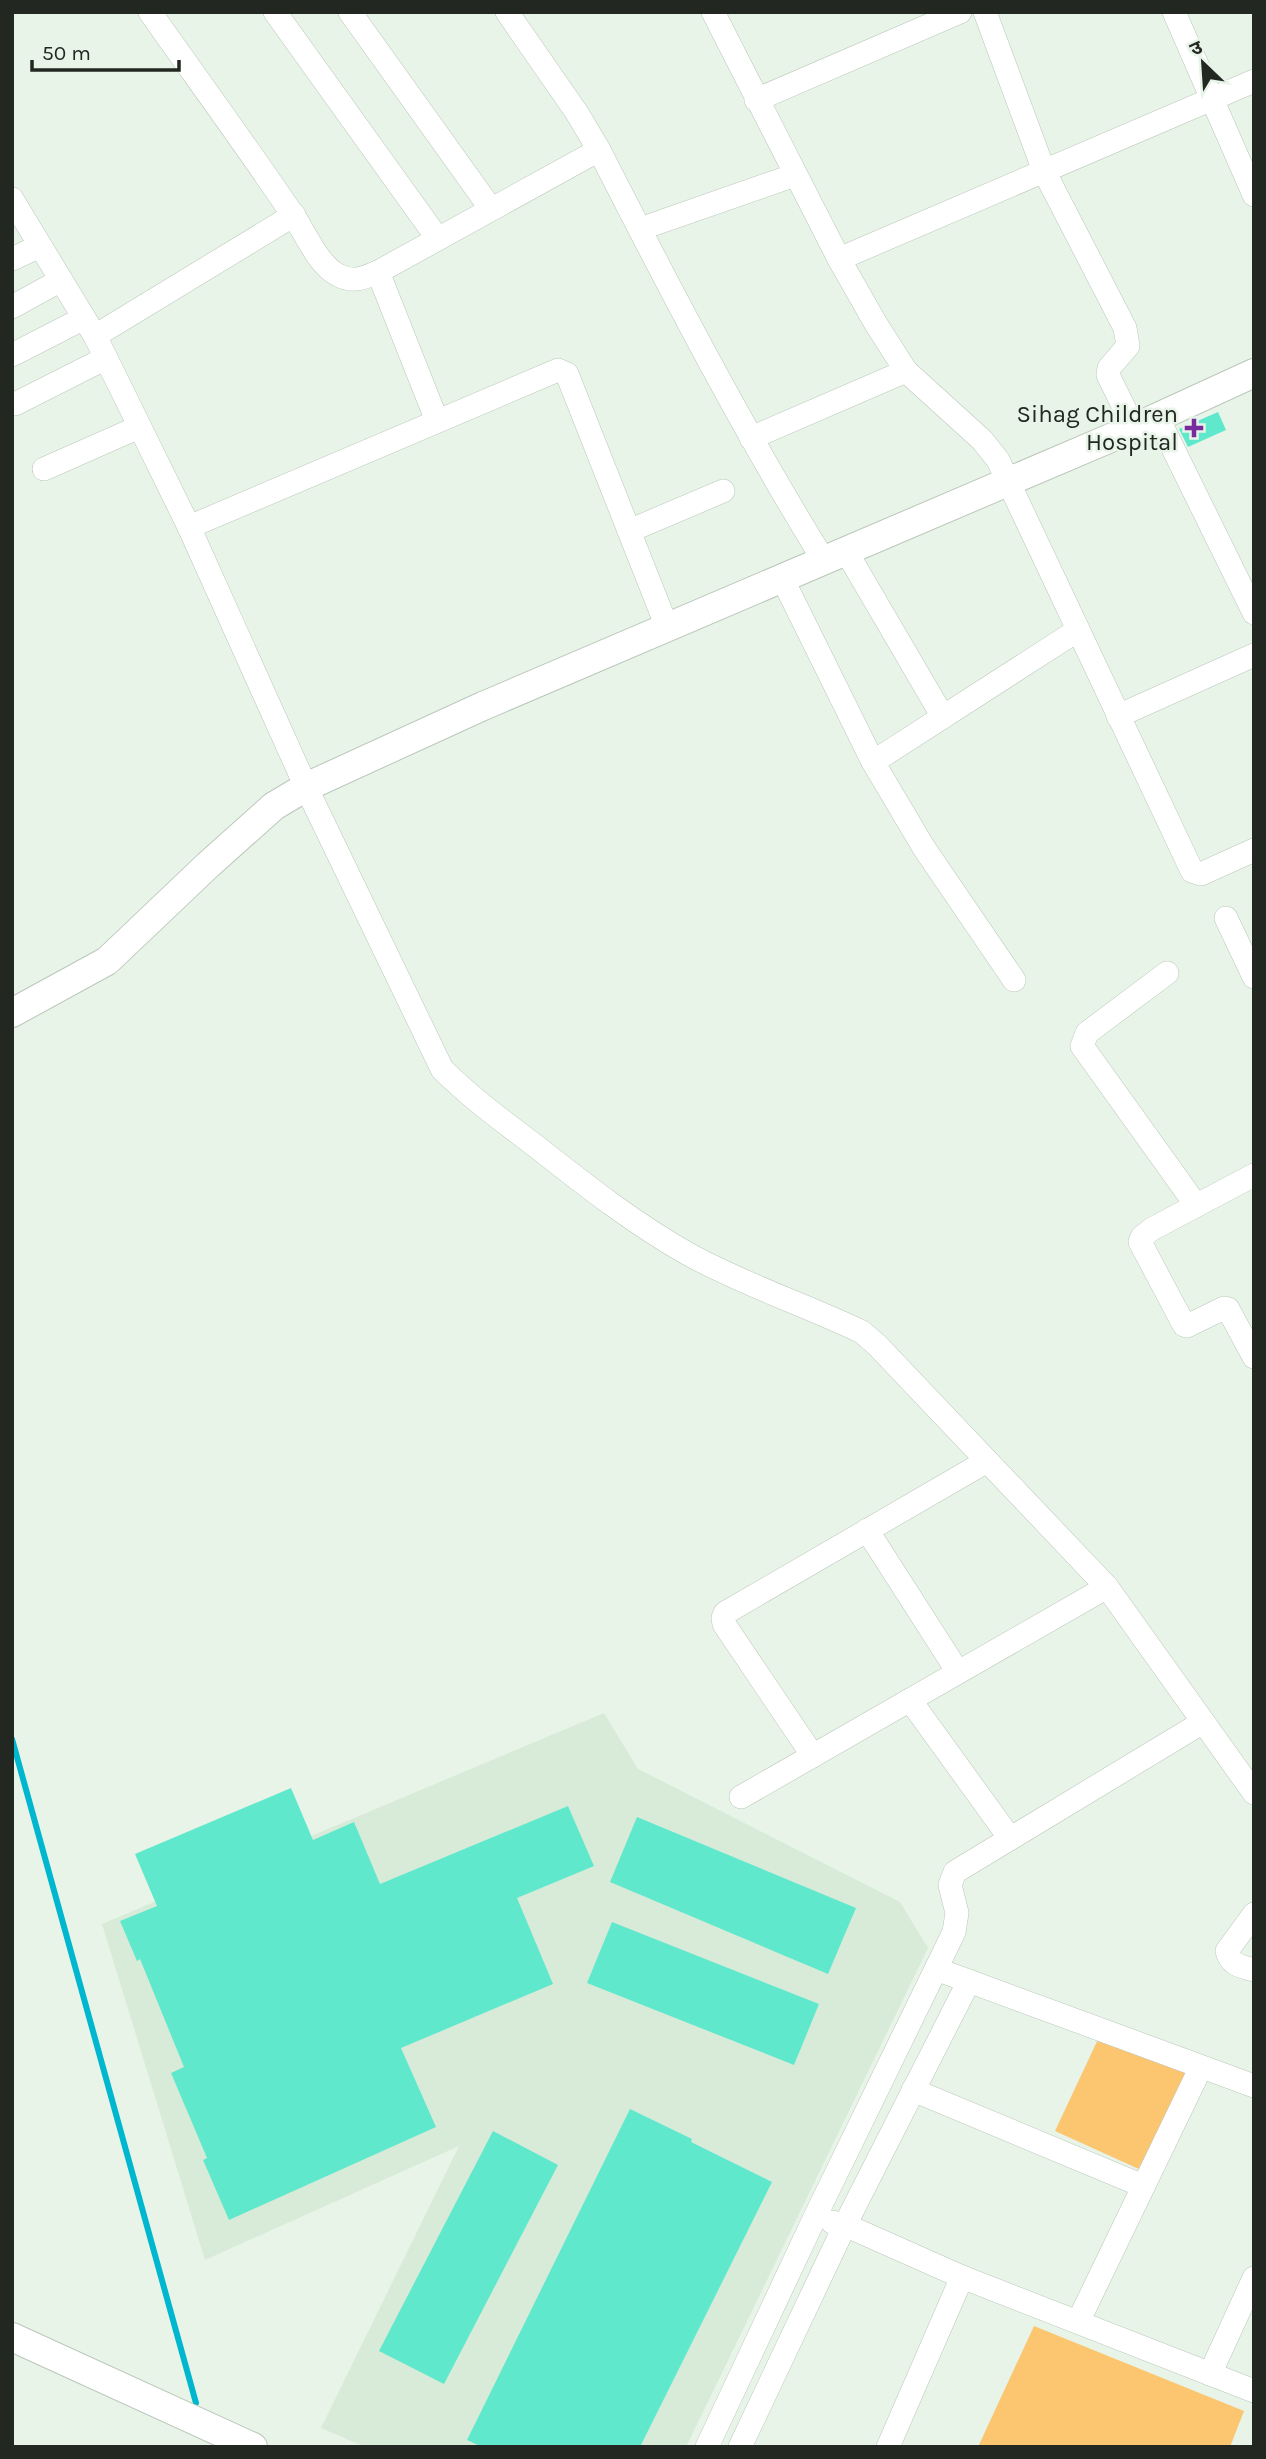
<svg xmlns="http://www.w3.org/2000/svg" width="1266" height="2459" font-family="Karla,'Noto Sans Devanagari',sans-serif">
	<style>
		.built { fill: #d8ebd8 }
		.green { fill: #fcc670 }
		.lines { fill: none; stroke-linecap: round; stroke-linejoin: round }
		.stream { stroke: #00b7cf; stroke-width: 6 }
		.building { fill: #60e8cd }
		.minor-casing { stroke: #bbc7bb; stroke-width: 24 }
		.tertiary-casing { stroke: #bbc7bb; stroke-width: 30 }
		.minor { stroke: #fff; stroke-width: 23 }
		.tertiary { stroke: #fff; stroke-width: 28 }
		.poi-dot { fill: #772b9d; stroke: #e7f4e7; stroke-width: 2.5 }
		.labels { text-anchor: middle; stroke-width: 5; stroke-linejoin: round; paint-order: stroke }
		.poi-label { font-size: 24px; fill: #222722; stroke: #e7f4e7; text-anchor: end }
	</style>
	<rect width="100%" height="100%" fill="#e7f4e7"/>
	<polygon class="built" points="604,1713 638,1769 900,1902 928,1948 686,2447 365,2447 321,2428 459,2146 205,2260 102,1924"/>
	<g class="green">
		<polygon points="1100,2035 1186,2073 1141,2170 1055,2131"/>
		<polygon points="1034,2326 1244,2411 1230,2447 978,2447"/>
	</g>
	<g class="lines">
		<polyline class="stream" points="12,1739 196,2403"/>
	</g>
	<g class="building">
		<polygon points="1218,412 1226,430 1188,447 1179,429"/>
		<polygon points="291,1788 313,1840 354,1822 380,1884 568,1806 594,1866 517,1898 553,1984 401,2048 436,2127 229,2220 203,2160 207,2158 171,2073 184,2067 140,1959 137,1961 120,1921 157,1906 135,1854"/>
		<polygon points="637,1817 856,1908 828,1974 610,1882"/>
		<polygon points="612,1922 819,2004 794,2065 587,1983"/>
		<polygon points="630,2109 692,2139 691,2142 772,2182 640,2447 482,2447 467,2440"/>
		<polygon points="493,2131 558,2165 444,2384 379,2351"/>
	</g>
	<g class="lines">
		<g class="minor-casing">
			<g id="minor">
				<path d="M 150,12 C 198,80 247,147 293,215 C 306,234 318,265 338,275 C 353,283 364,278 378,272 L 599,150"/>
				<polyline points="275,12 438,239"/>
				<polyline points="350,12 491,209"/>
				<path d="M 507,12 L 577,113 L 599,150 C 670,289 742,428 824,561"/>
				<polyline points="713,12 839,259 876,324 906,371 982,440 998,460 1192,871 1201,874 1254,850"/>
				<polyline points="985,12 1044,171 1125,328 1128,346 1109,368 1108,375 1134,428"/>
				<polyline points="1174,12 1254,195"/>
				<polyline points="756,100 960,12"/>
				<path d="M 12,199 L 95,336 L 106,358 L 189,527 L 306,787 L 442,1069 C 471,1098 504,1122 537,1147 C 585,1185 636,1225 690,1255 C 745,1285 805,1305 862,1332 L 877,1345 L 1107,1587 L 1254,1793"/>
				<polyline points="640,229 795,175"/>
				<polyline points="12,259 40,246"/>
				<polyline points="839,259 1254,81"/>
				<polyline points="378,272 437,421"/>
				<polyline points="12,307 61,280"/>
				<polyline points="95,336 294,215"/>
				<polyline points="12,355 84,318"/>
				<polyline points="15,404 106,358"/>
				<polyline points="1158,418 1254,613"/>
				<polyline points="751,438 906,371"/>
				<polyline points="44,469 139,427"/>
				<polyline points="189,527 558,370 567,374 667,627"/>
				<polyline points="629,531 723,491"/>
				<polyline points="846,551 943,717"/>
				<polyline points="782,578 873,762 924,848 1014,980"/>
				<polyline points="1118,716 1254,655"/>
				<polyline points="873,762 1078,630"/>
				<polyline points="1226,918 1254,977"/>
				<polyline points="1167,973 1087,1033 1082,1046 1196,1205"/>
				<polyline points="1254,1175 1152,1229 1142,1237 1140,1242 1184,1325 1187,1326 1224,1308 1228,1309 1254,1357"/>
				<polyline points="867,1530 958,1672"/>
				<polyline points="910,1700 1009,1837"/>
				<polyline points="813,1756 724,1624 723,1618 725,1613 987,1461"/>
				<polyline points="741,1797 1107,1587"/>
				<path d="M 1254,1914 L 1227,1951 C 1231,1966 1241,1966 1254,1970"/>
				<polyline points="936,1969 1254,2086"/>
				<polyline points="913,2090 1143,2186"/>
				<polyline points="832,2222 845,2225 962,2277 1254,2391"/>
				<polyline points="1078,2322 1201,2067"/>
				<polyline points="1210,2374 1254,2278"/>
				<polyline points="707,2447 815,2217 954,1932 957,1913 950,1885 955,1872 1203,1722"/>
				<polyline points="740,2447 845,2225 969,1981"/>
				<polyline points="888,2447 962,2277"/>
			</g>
		</g>
		<g class="tertiary-casing">
			<g id="tertiary">
				<polyline points="12,1013 107,961 208,865 274,806 306,787 483,706 1134,428 1254,373"/>
				<polyline points="12,2337 253,2447"/>
			</g>
		</g>
		<use href="#minor" class="minor"/>
		<use href="#tertiary" class="tertiary"/>
	</g>
	<path class="poi-dot" d="M1190.5 417.5h7v7h7v7h-7v7h-7v-7h-7v-7h7z"/>
	<g class="labels">
		<g class="poi-label">
			<text x="1178" y="422">Sihag Children<tspan x="1178" dy="28">Hospital</tspan></text>
		</g>
	</g>
	<rect width="1266" height="2459" fill="none" stroke="#222722" stroke-width="28"/>
	<g transform="translate(1203 63) rotate(335)" stroke="#e7f4e7" stroke-width="5" paint-order="stroke">
	<path d="M0-5L12 26L0 18L-12 26Z" fill="#222722"/>
	<text y="-10" font-size="19" font-weight="bold" text-anchor="middle" fill="#222722">उ</text>
	</g>
	<path d="M32 60v10h147v-10" fill="none" stroke="#222722" stroke-width="3.5"/>
	<text x="42" y="60" font-size="21" fill="#222722" stroke="#e7f4e7" stroke-width="5" paint-order="stroke">50 m</text>
</svg>
